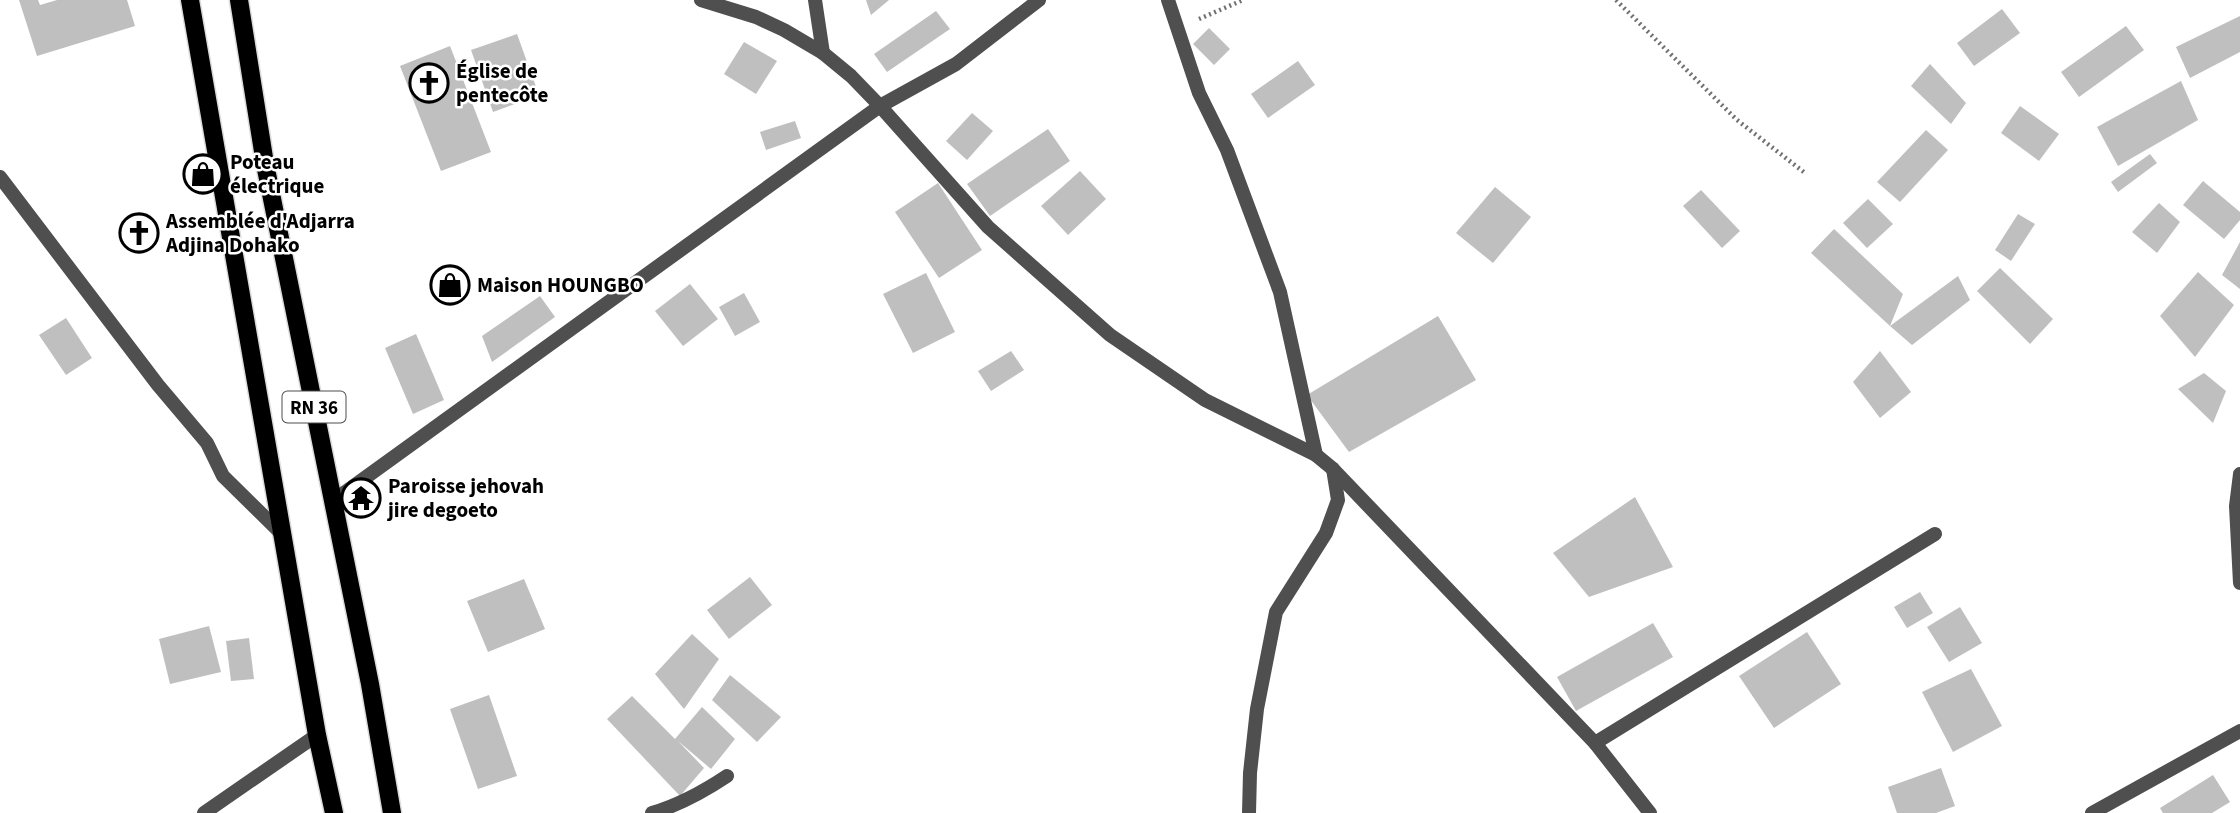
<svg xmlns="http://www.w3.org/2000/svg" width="2240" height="813" font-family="'Source Sans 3',sans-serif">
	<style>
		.building { fill: #bfbfbf }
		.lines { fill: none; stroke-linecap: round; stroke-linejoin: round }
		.primary-casing { stroke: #dbdbdb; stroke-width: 21 }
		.path { stroke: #717171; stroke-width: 4.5; stroke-dasharray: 2 3.5; stroke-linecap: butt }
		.minor { stroke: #4f4f4f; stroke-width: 14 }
		.primary { stroke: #000; stroke-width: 18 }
		.labels { text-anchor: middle; stroke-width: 5; stroke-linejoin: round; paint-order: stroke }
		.shield { fill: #fff; stroke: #4c4c4c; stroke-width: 2 }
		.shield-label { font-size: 19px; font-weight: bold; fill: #000 }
		.poi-label { font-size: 21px; font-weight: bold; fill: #000; stroke: #fff; text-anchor: start }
	</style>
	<rect width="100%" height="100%" fill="#fff"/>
	<g class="building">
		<polygon points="19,0 38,0 40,5 57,0 127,0 135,26 37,56"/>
		<polygon points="866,0 889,0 871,15"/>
		<polygon points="2002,9 2020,33 1974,66 1957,43"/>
		<polygon points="936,11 950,29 887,72 874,54"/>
		<polygon points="2240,16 2240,52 2190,78 2176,47"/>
		<polygon points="2126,26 2144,50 2079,97 2061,72"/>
		<polygon points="1209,28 1230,49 1214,65 1193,44"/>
		<polygon points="517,34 539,95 493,112 471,50"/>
		<polygon points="744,42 777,61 756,94 724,74"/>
		<polygon points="450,46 491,152 441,171 400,66"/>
		<polygon points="1298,61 1315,85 1268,118 1251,94"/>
		<polygon points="1930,64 1966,103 1951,124 1911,86"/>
		<polygon points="2181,81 2198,120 2118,166 2097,127"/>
		<polygon points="2020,106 2059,134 2039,161 2001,133"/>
		<polygon points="972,113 993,131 967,160 946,141"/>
		<polygon points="795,121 801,138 766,150 760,132"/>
		<polygon points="1048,129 1070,161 990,216 967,184"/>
		<polygon points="1926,130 1948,150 1900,202 1877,182"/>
		<polygon points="2150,154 2157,163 2118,192 2111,182"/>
		<polygon points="1080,171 1106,199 1068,235 1041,206"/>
		<polygon points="2203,181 2240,212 2240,220 2224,239 2183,205"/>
		<polygon points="938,183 982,250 939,278 895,212"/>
		<polygon points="1495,187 1531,217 1493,263 1456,233"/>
		<polygon points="1701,190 1740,231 1722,248 1683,206"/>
		<polygon points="1868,199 1893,224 1867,248 1843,223"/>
		<polygon points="2159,203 2180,222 2157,253 2132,232"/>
		<polygon points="2018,214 2035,224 2011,261 1995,250"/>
		<polygon points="1834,229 1903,294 1890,326 1958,276 1970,300 1912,345 1890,326 1811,253"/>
		<polygon points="2240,242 2240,289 2222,275"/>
		<polygon points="2000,268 2053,319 2030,344 1977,291"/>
		<polygon points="2198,272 2234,305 2195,357 2160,316"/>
		<polygon points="926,273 955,332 913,353 883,294"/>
		<polygon points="690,284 718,319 683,346 655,311"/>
		<polygon points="744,293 760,322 735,336 719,307"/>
		<polygon points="540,296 555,317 492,362 482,336"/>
		<polygon points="1438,316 1476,380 1349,452 1307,395"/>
		<polygon points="66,318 92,358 66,375 39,335"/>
		<polygon points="416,334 444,400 413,414 385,348"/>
		<polygon points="1011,351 1024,370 991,391 978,371"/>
		<polygon points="1880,351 1911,392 1880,418 1853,382"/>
		<polygon points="2204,373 2226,391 2213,423 2178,389"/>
		<polygon points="1635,497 1673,567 1589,597 1553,553"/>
		<polygon points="750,577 772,605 729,639 707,610"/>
		<polygon points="524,579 545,629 488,652 467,601"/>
		<polygon points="1920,592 1933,613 1907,628 1894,607"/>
		<polygon points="1960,607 1982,643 1949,662 1927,627"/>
		<polygon points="1653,623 1673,657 1576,711 1557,677"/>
		<polygon points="209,626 221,672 170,684 159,639"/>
		<polygon points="1807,632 1841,684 1774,728 1739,676"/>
		<polygon points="692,634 719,659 684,709 655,674"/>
		<polygon points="249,638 254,679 231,681 226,641"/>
		<polygon points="1971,669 2002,726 1953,752 1922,692"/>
		<polygon points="730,675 781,717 757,742 712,700"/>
		<polygon points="489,695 517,776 478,789 450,709"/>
		<polygon points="632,696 675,739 702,707 735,739 711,769 678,741 704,768 680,796 607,719"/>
		<polygon points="1941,768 1955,806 1936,813 1897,813 1888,787"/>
		<polygon points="2213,775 2230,802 2212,813 2163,813 2160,808"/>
	</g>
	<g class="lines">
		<g class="primary-casing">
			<g id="primary">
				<polyline points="190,0 317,735 334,813"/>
				<polyline points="239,0 265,164 370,684 392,813"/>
			</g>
		</g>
		<g class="path">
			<polyline points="1616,0 1737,120 1805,173"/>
			<polyline points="1199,19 1243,0"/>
		</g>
		<g class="minor">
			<polyline points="701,0 756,17 784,30 823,53 851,76 880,106 988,227 1110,335 1205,400 1316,455 1333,469 1595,743 1650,813"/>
			<polyline points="815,0 823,53"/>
			<polyline points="1168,0 1199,93 1227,150 1280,292 1316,455"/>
			<polyline points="0,177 158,385 207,443 223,476 284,536"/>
			<polyline points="2240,474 2236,506 2240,583"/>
			<polyline points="333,501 880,106 956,64 1039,0"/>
			<polyline points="1595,743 1935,534"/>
			<polyline points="204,813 317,735"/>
			<path d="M 652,813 C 679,805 703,792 727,776"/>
			<polyline points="1249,813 1250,773 1257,709 1276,612 1326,533 1338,500 1333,469"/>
			<polyline points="2092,813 2240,731"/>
		</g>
		<use href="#primary" class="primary"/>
	</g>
	<defs>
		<g id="church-ring" transform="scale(2.0125)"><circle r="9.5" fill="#fff" stroke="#000" stroke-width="1.5"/><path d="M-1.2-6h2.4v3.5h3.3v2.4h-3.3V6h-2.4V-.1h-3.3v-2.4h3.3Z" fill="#000"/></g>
		<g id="shop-ring" transform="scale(2.0125)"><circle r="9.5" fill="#fff" stroke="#000" stroke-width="1.5"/><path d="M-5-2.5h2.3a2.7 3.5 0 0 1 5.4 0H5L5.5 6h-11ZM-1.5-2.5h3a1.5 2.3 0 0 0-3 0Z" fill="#000"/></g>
		<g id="temple-ring" transform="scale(2.0125)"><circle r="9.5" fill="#fff" stroke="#000" stroke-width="1.5"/><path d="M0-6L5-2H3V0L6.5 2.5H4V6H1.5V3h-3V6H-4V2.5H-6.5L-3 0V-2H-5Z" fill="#000"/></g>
	</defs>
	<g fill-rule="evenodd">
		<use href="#church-ring" x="429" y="83"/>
		<use href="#shop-ring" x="203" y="174"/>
		<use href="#church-ring" x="139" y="233"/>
		<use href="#shop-ring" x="450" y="285"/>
		<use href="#temple-ring" x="361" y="498"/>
	</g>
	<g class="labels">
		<rect class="shield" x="282.5" y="391.5" width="63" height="31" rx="5"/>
		<g class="shield-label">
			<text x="314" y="414">RN 36</text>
		</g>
		<g class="poi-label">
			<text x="456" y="78">Église de<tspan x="456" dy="24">pentecôte</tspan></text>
			<text x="230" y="169">Poteau<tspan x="230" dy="24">électrique</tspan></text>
			<text x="166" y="228">Assemblée d'Adjarra<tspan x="166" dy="24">Adjina Dohako</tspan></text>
			<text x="477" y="292">Maison HOUNGBO</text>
			<text x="388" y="493">Paroisse jehovah<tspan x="388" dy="24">jire degoeto</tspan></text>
		</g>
	</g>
</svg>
